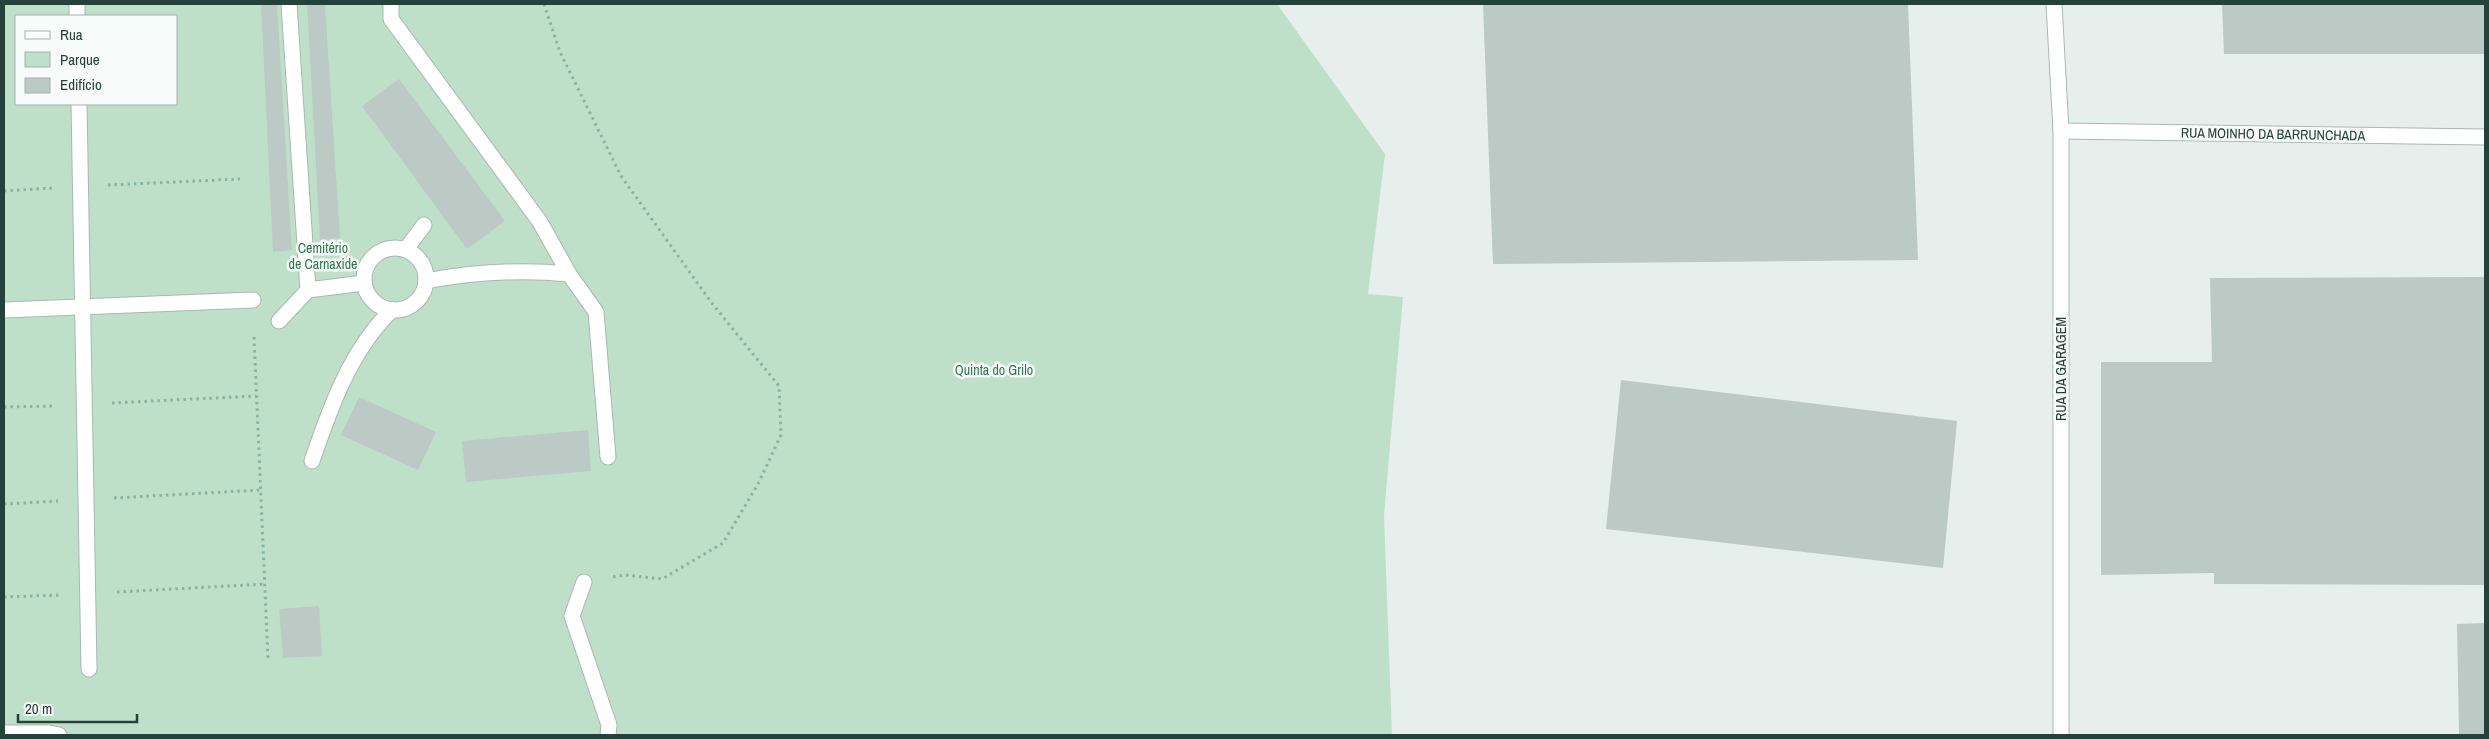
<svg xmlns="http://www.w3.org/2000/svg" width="2489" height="739" font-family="'Archivo Narrow',sans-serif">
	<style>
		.green { fill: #bfe0c8; fill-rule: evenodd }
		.building { fill: #bbcac4 }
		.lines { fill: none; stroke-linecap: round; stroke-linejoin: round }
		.service-casing { stroke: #a8b8b2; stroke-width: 17 }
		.minor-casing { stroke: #a8b8b2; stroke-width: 17 }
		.path { stroke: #86b3a5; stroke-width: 3; stroke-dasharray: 2.5 4; stroke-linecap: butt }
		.service { stroke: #fff; stroke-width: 15 }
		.minor { stroke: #fff; stroke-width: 15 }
		.labels { text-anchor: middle; stroke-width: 5; stroke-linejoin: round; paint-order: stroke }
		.street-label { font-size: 14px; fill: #24423a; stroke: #f7fbf9 }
		.park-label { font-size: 14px; fill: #2d7a4b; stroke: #f7fbf9 }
	</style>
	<rect width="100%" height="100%" fill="#e6efeb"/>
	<path class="green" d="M 4,4 L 1277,4 L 1385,154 L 1368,294 L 1403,297 L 1384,515 L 1392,735 L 4,735 ZM 16,16 L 176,16 L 176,104 L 16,104 Z"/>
	<g class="building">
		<polygon points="261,4 277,4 292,250 273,252"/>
		<polygon points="307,4 325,4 340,238 320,240"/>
		<polygon points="1483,4 1908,4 1918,260 1493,264"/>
		<polygon points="2222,4 2485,4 2485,54 2224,54"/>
		<polygon points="399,79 505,221 467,249 362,106"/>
		<polygon points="2485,277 2485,585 2214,584 2214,573 2101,575 2101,362 2212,362 2210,278"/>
		<polygon points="1621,380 1957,421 1943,568 1606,529"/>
		<polygon points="359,397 436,432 418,470 341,435"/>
		<polygon points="588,430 591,471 466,482 462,441"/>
		<polygon points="319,606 322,656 283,658 279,609"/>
		<polygon points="2485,623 2485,735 2459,735 2457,624"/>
	</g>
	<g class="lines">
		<g class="service-casing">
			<g id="service">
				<polyline points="77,4 77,16"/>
				<polyline points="289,4 308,290"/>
				<polyline points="391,4 391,19 540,222 569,274"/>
				<polyline points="79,104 89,669"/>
				<circle cx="395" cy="279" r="31"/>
				<polyline points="406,249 424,225"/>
				<path d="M 426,281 C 474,272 520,269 569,274 L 596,312 L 608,457"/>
				<polyline points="4,310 253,300"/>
				<polyline points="279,321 308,290 364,283"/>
				<path d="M 312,461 C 330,408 351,349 392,310"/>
			</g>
		</g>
		<g class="minor-casing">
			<g id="minor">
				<polyline points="2054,4 2061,131 2061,735"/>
				<polyline points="2061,131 2485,137"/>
				<polyline points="584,582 572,616 609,725 608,735"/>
				<polyline points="4,733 50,733 59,735"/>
			</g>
		</g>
		<g class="path">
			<polyline points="544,4 560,52 621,176 711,302 779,386 781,435 758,484 723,543 662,579 625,575 612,577"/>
			<polyline points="108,185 240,179"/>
			<polyline points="4,191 52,188"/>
			<polyline points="254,337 268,659"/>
			<polyline points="112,403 256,396"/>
			<polyline points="4,407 56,406"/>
			<polyline points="114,498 260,490"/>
			<polyline points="4,504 58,501"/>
			<polyline points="117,592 266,584"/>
			<polyline points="4,597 61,595"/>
		</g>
		<use href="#service" class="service"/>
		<use href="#minor" class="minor"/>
	</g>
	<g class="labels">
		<g class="street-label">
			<text transform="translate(2273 134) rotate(1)" y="5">RUA MOINHO DA BARRUNCHADA</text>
			<text transform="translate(2061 369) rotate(-90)" y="5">RUA DA GARAGEM</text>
		</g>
		<g class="park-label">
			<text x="323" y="253">Cemitério<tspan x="323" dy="16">de Carnaxide</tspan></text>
			<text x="994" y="375">Quinta do Grilo</text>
		</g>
	</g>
	<rect width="2489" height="739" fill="none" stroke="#24423a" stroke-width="10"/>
	<rect x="15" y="15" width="162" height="90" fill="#f7fbf9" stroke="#a3b1ad"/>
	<rect x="25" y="31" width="25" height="8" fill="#ffffff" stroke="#a3b1ad"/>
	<text x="60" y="40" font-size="15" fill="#24423a">Rua</text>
	<rect x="25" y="52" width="25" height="15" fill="#bfe0c8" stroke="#a3b1ad"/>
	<text x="60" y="65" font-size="15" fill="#24423a">Parque</text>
	<rect x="25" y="78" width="25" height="15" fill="#bbcac4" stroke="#a3b1ad"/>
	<text x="60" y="90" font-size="15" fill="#24423a">Edifício</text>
	<path d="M18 714v8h119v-8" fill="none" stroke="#24423a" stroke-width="2.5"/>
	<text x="25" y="714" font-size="15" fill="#24423a" stroke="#f7fbf9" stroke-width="4" paint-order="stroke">20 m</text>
</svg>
